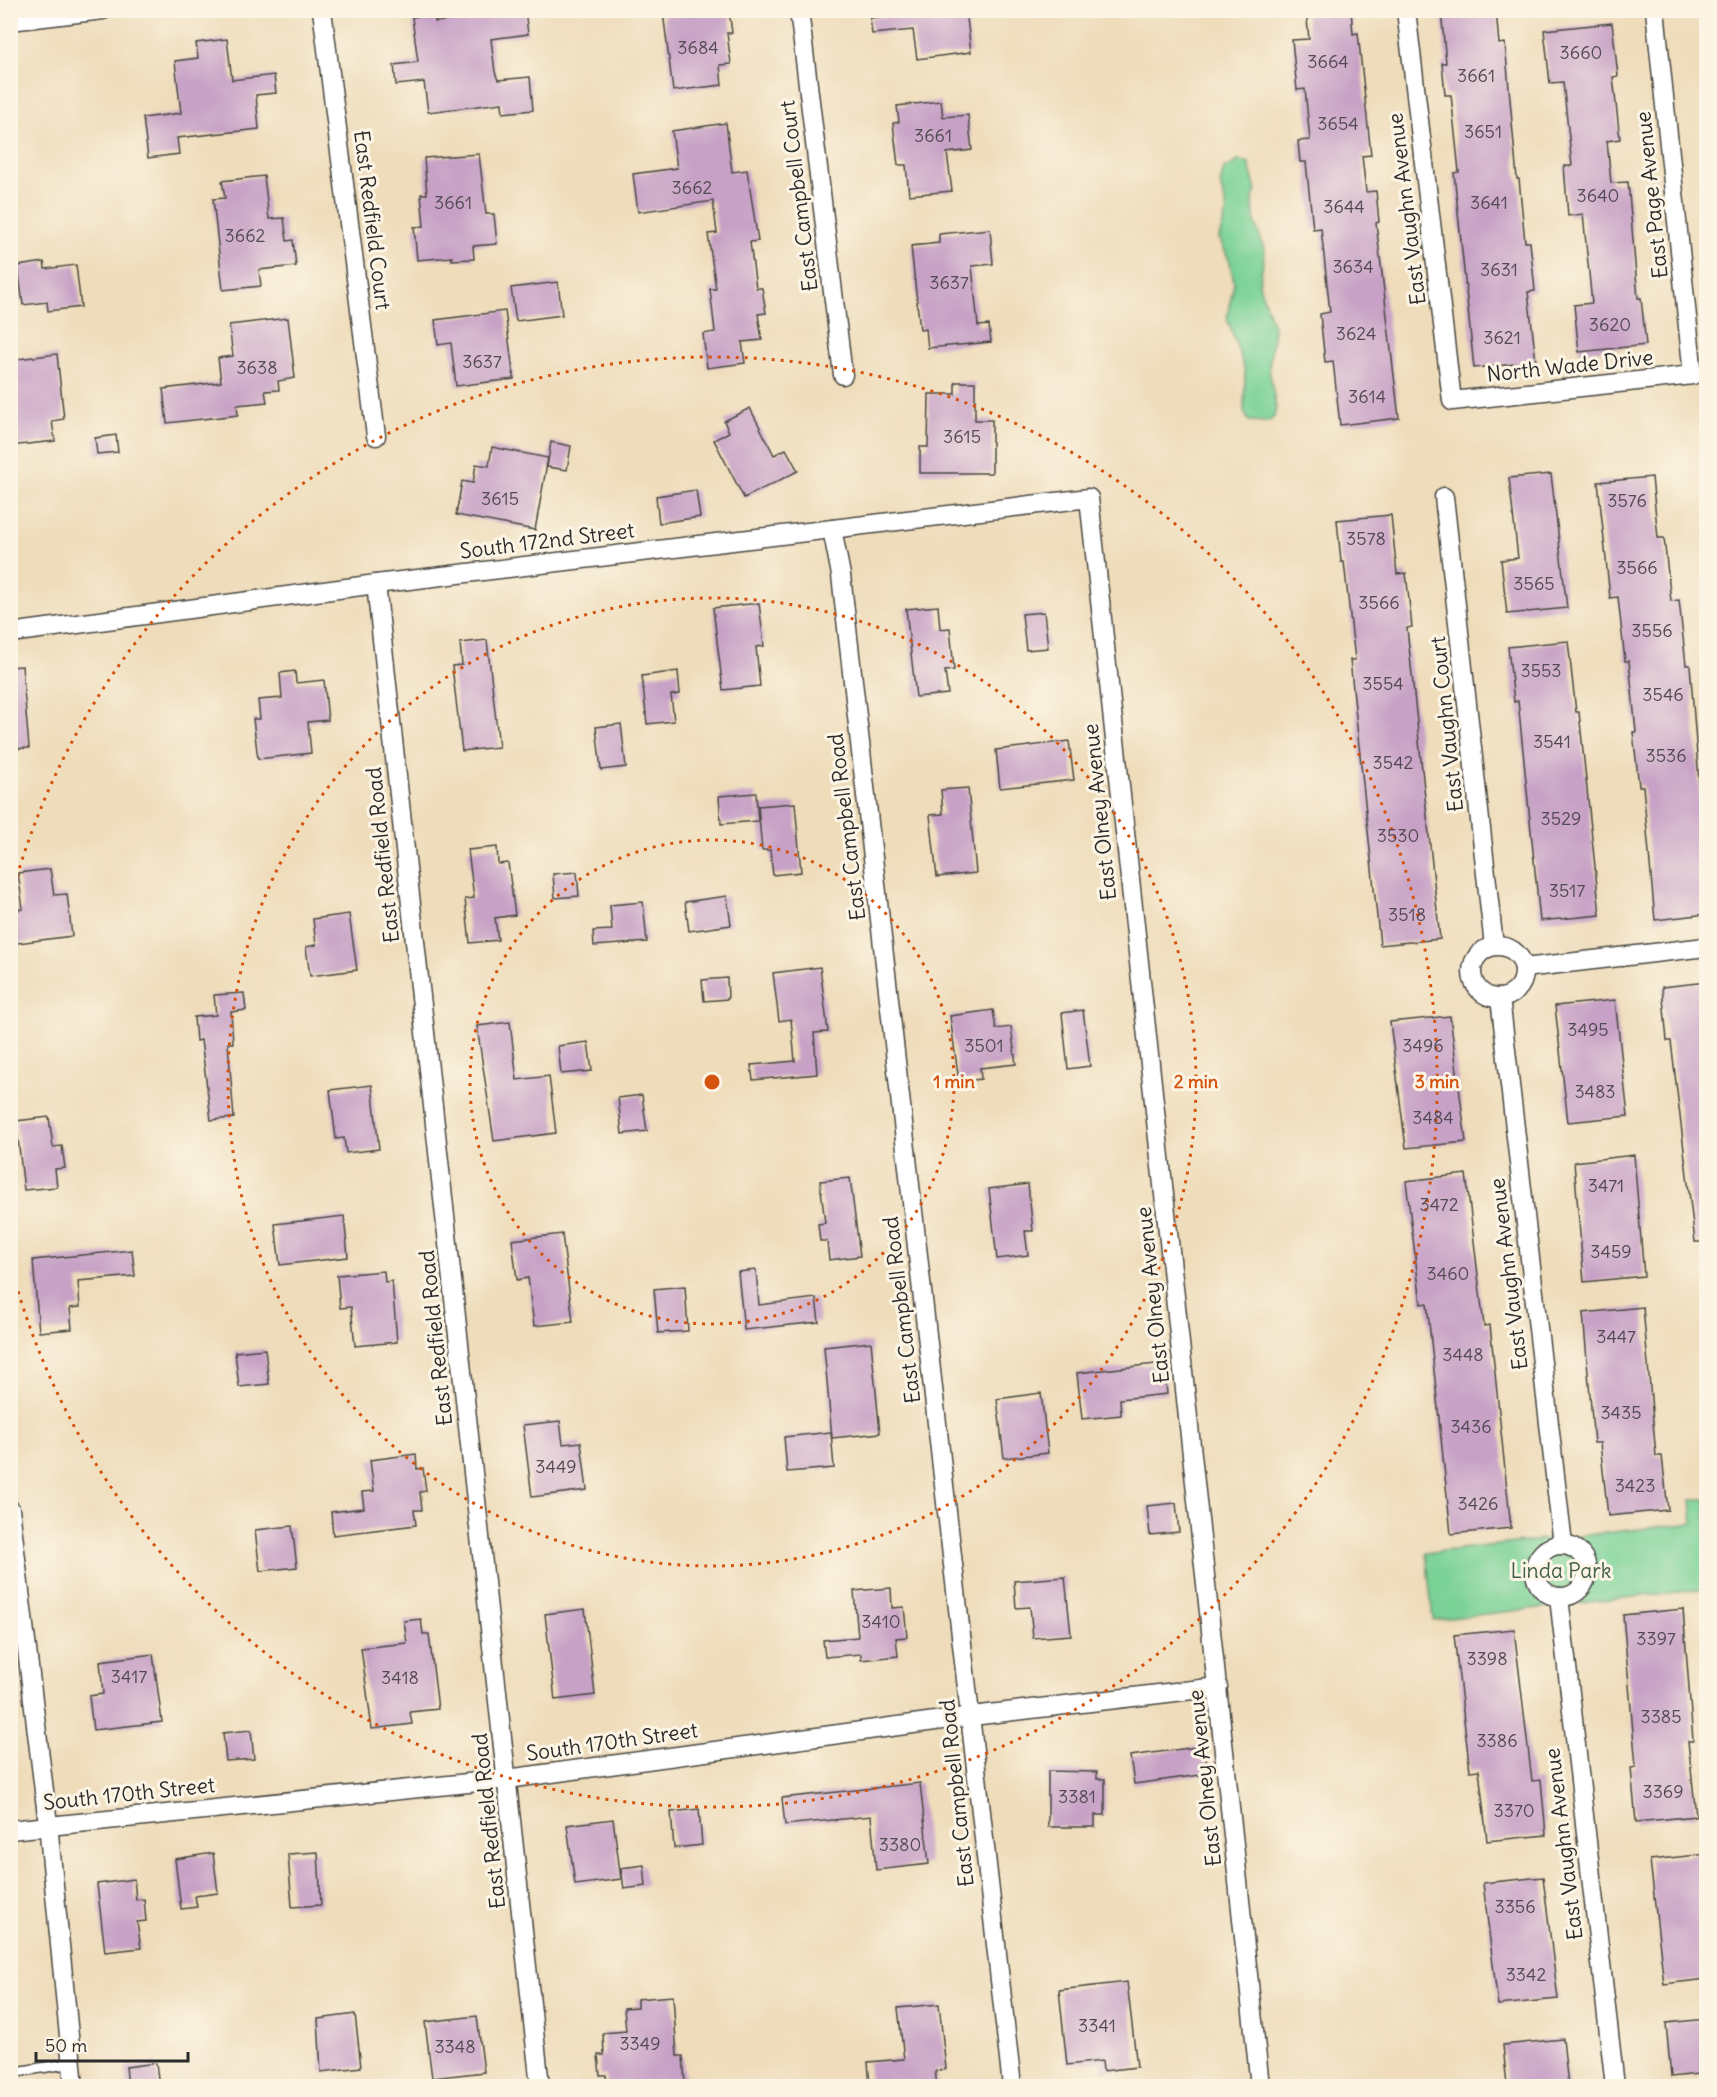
<svg xmlns="http://www.w3.org/2000/svg" width="1717" height="2097" font-family="Delius,sans-serif">
	<style>
		.green { fill: #7ad297; stroke: #527e61; stroke-width: 1.5 }
		.building { fill: #c7a2c6 }
		.lines { fill: none; stroke-linecap: round; stroke-linejoin: round }
		.lane-casing { stroke: #484640; stroke-width: 12 }
		.street-casing { stroke: #484640; stroke-width: 21 }
		.lane { stroke: #fff; stroke-width: 9 }
		.street { stroke: #fff; stroke-width: 18 }
		.ring { fill: none; stroke: #d5540f; stroke-width: 3; stroke-dasharray: 3 6 }
		.labels { text-anchor: middle; stroke-width: 6; stroke-linejoin: round; paint-order: stroke }
		.number-label { font-size: 18px; fill: #524952 }
		.street-label { font-size: 21px; fill: #2b2b2b; stroke: #fcf5e5 }
		.park-label { font-size: 21px; fill: #435d4b; stroke: #fcf5e5 }
		.centre { fill: #d5540f; stroke: #fcf5e5; stroke-width: 3 }
		.ring-label { font-size: 18px; text-anchor: middle; font-weight: bold; fill: #d5540f; stroke: #fcf5e5; stroke-width: 6; stroke-linejoin: round; paint-order: stroke }
	</style>
	<rect width="100%" height="100%" fill="#fcf5e5"/>
	<filter id="ink" filterUnits="userSpaceOnUse"><feTurbulence type="fractalNoise" baseFrequency=".0167" numOctaves="2"/><feDisplacementMap in="SourceGraphic" scale="12" xChannelSelector="R" yChannelSelector="G"/><feConvolveMatrix kernelMatrix="1 2 1 2 8 2 1 2 1" color-interpolation-filters="sRGB"/></filter>
	<filter id="wash" filterUnits="userSpaceOnUse"><feTurbulence type="fractalNoise" baseFrequency=".008" numOctaves="4" result="noise"/><feDisplacementMap in="SourceGraphic" scale="24" xChannelSelector="R" yChannelSelector="G"/><feGaussianBlur stdDeviation="1.35" result="paint"/><feColorMatrix in="noise" values="0 0 0 0 0 0 0 0 0 0 0 0 0 0 0 0 0 1.4 0 .05"/><feComposite in="paint" operator="in"/></filter>
	<g filter="url(#wash)">
		<rect width="100%" height="100%" fill="#eedcba"/>
		<g class="green">
			<polygon points="1238,161 1248,162 1256,190 1253,198 1254,218 1265,252 1259,285 1274,329 1269,368 1276,408 1274,417 1268,422 1249,421 1244,412 1245,371 1227,318 1234,283 1230,262 1219,238 1227,210 1220,184 1224,169"/>
			<polygon points="1706,1498 1706,1604 1704,1589 1433,1620 1426,1553 1693,1523 1691,1500"/>
		</g>
		<g id="blocks">
			<g class="building">
				<polygon points="506,10 525,10 528,34 491,39 495,72 498,80 530,77 533,110 503,113 502,103 428,112 424,82 396,85 394,65 418,62 412,17 434,14 435,22 506,14"/>
				<polygon points="677,10 729,10 732,33 727,33 731,64 720,65 722,85 673,91 663,12"/>
				<polygon points="912,10 966,10 971,52 917,59 913,30 872,34 870,18 912,13"/>
				<polygon points="1306,10 1351,10 1353,34 1358,33 1371,155 1362,156 1366,192 1376,191 1379,222 1376,223 1399,418 1340,425 1333,361 1325,362 1320,314 1330,312 1321,228 1313,229 1306,162 1300,162 1298,141 1310,140 1305,89 1297,90 1292,40 1309,39"/>
				<polygon points="1441,10 1496,10 1499,44 1505,43 1517,179 1519,179 1525,242 1530,242 1535,291 1528,292 1536,362 1474,368 1454,173 1459,172 1451,95 1445,95 1442,63 1446,63"/>
				<polygon points="1612,23 1618,76 1613,77 1620,139 1607,141 1611,183 1628,182 1638,298 1641,298 1646,345 1579,352 1574,305 1592,303 1583,214 1568,216 1564,166 1572,166 1563,82 1550,83 1544,30"/>
				<polygon points="227,39 232,80 274,75 276,93 256,95 259,129 177,138 179,154 148,158 143,118 181,113 175,61 198,58 196,43"/>
				<polygon points="941,101 943,117 968,115 972,150 947,153 952,191 909,195 906,165 898,165 893,123 899,122 897,106"/>
				<polygon points="726,123 732,172 747,170 758,241 750,242 756,288 762,288 766,313 758,314 762,340 742,342 745,363 707,368 703,334 715,332 710,289 716,289 708,234 717,233 713,201 638,212 633,174 677,168 672,131"/>
				<polygon points="479,154 486,214 494,214 497,244 473,246 474,259 452,260 452,257 417,260 414,227 424,226 421,194 427,194 424,158"/>
				<polygon points="264,176 269,219 284,218 287,241 293,240 296,266 259,270 261,286 223,290 213,199 225,198 222,181"/>
				<polygon points="990,229 993,264 972,266 978,326 989,325 991,342 928,348 926,329 920,330 911,246 939,243 939,234"/>
				<polygon points="44,262 45,269 76,265 81,307 48,311 47,302 23,305 18,266"/>
				<polygon points="558,282 562,315 516,321 511,288"/>
				<polygon points="505,311 514,379 456,386 451,343 438,345 435,320"/>
				<polygon points="288,318 295,378 278,381 279,390 265,391 267,402 237,405 238,415 167,423 163,389 221,382 218,358 233,356 229,325"/>
				<polygon points="57,354 64,419 52,421 55,441 10,446 10,360"/>
				<polygon points="955,382 975,382 975,420 992,420 992,473 920,473 920,447 928,447 929,394 955,394"/>
				<polygon points="750,408 774,455 786,449 798,471 744,498 714,440 729,432 724,421"/>
				<polygon points="116,435 118,452 97,454 95,438"/>
				<polygon points="551,442 571,446 567,470 547,467"/>
				<polygon points="492,447 548,458 535,530 456,515 462,481 473,483 476,464 489,466"/>
				<polygon points="1551,474 1567,608 1507,614 1501,560 1518,558 1509,478"/>
				<polygon points="1652,477 1658,538 1664,538 1671,601 1679,600 1686,665 1690,665 1700,794 1704,794 1707,813 1707,914 1655,920 1643,786 1639,786 1633,732 1636,732 1629,661 1625,661 1618,597 1610,598 1598,482"/>
				<polygon points="696,490 700,517 659,523 656,496"/>
				<polygon points="1391,515 1397,574 1406,573 1412,627 1407,628 1440,939 1380,945 1350,660 1355,660 1344,562 1341,562 1337,520"/>
				<polygon points="759,603 764,646 756,647 760,686 723,690 713,608"/>
				<polygon points="938,606 940,629 950,628 954,670 945,671 948,694 916,697 906,609"/>
				<polygon points="1044,612 1048,648 1026,650 1022,614"/>
				<polygon points="487,640 499,747 462,751 452,666 462,665 460,643"/>
				<polygon points="1568,641 1576,712 1579,712 1600,915 1540,921 1518,701 1514,702 1508,647"/>
				<polygon points="22,666 29,748 10,749 10,667"/>
				<polygon points="295,671 296,683 324,680 328,720 308,722 311,753 258,759 253,719 260,719 258,700 282,698 280,673"/>
				<polygon points="678,671 680,694 671,695 674,721 647,724 642,676"/>
				<polygon points="621,724 626,767 601,770 596,727"/>
				<polygon points="1069,741 1074,780 1000,788 996,750"/>
				<polygon points="968,788 976,873 937,877 930,815 943,814 941,790"/>
				<polygon points="756,793 758,821 721,824 719,796"/>
				<polygon points="795,803 801,872 773,875 770,850 762,850 758,806"/>
				<polygon points="497,847 498,864 508,863 515,915 495,918 498,940 470,943 465,899 474,898 468,850"/>
				<polygon points="50,869 54,895 67,894 72,936 10,944 10,911 23,909 18,873"/>
				<polygon points="577,872 579,896 555,898 553,874"/>
				<polygon points="727,896 731,925 689,931 685,902"/>
				<polygon points="643,902 647,942 594,946 593,931 612,930 610,905"/>
				<polygon points="349,914 357,970 310,976 306,947 316,945 313,919"/>
				<polygon points="820,967 828,1032 814,1033 817,1074 753,1080 751,1065 795,1061 791,1019 779,1021 773,973"/>
				<polygon points="727,978 728,999 704,1001 702,980"/>
				<polygon points="1707,982 1707,1242 1695,1242 1671,1041 1667,1041 1662,987"/>
				<polygon points="244,993 246,1010 231,1012 233,1043 228,1043 234,1118 211,1120 201,1040 196,1041 194,1017 216,1015 214,995"/>
				<polygon points="1615,1000 1628,1116 1568,1122 1555,1006"/>
				<polygon points="993,1010 996,1029 1011,1027 1016,1064 980,1068 981,1079 959,1082 950,1016"/>
				<polygon points="1083,1010 1090,1066 1068,1069 1062,1013"/>
				<polygon points="1450,1016 1466,1142 1406,1148 1390,1022"/>
				<polygon points="510,1022 517,1080 549,1076 556,1133 494,1141 477,1026"/>
				<polygon points="588,1042 592,1071 561,1074 558,1046"/>
				<polygon points="372,1085 379,1149 346,1153 344,1138 336,1139 330,1090"/>
				<polygon points="642,1095 647,1131 622,1134 618,1098"/>
				<polygon points="49,1117 53,1147 62,1146 65,1168 55,1169 57,1187 24,1190 16,1121"/>
				<polygon points="1634,1155 1644,1276 1584,1282 1574,1162"/>
				<polygon points="1466,1174 1484,1326 1490,1325 1511,1528 1451,1534 1427,1303 1421,1304 1406,1181"/>
				<polygon points="850,1178 860,1256 829,1260 827,1241 820,1241 818,1224 825,1223 820,1181"/>
				<polygon points="1028,1184 1033,1231 1025,1231 1028,1255 997,1259 989,1189"/>
				<polygon points="344,1216 348,1257 280,1265 275,1224"/>
				<polygon points="562,1234 573,1322 534,1326 528,1278 517,1280 512,1240"/>
				<polygon points="132,1250 135,1276 78,1281 80,1307 70,1308 72,1329 39,1332 33,1260"/>
				<polygon points="756,1270 759,1305 816,1298 819,1322 744,1330 738,1272"/>
				<polygon points="384,1271 385,1282 392,1281 397,1342 355,1346 351,1307 340,1308 337,1275"/>
				<polygon points="685,1286 688,1331 658,1333 654,1289"/>
				<polygon points="1643,1307 1656,1456 1662,1456 1668,1510 1608,1516 1600,1443 1594,1443 1583,1313"/>
				<polygon points="871,1342 880,1433 832,1438 824,1347"/>
				<polygon points="265,1349 269,1384 239,1387 235,1352"/>
				<polygon points="1164,1363 1167,1394 1120,1399 1121,1415 1082,1419 1077,1373"/>
				<polygon points="1041,1393 1048,1453 1004,1458 997,1399"/>
				<polygon points="560,1421 563,1444 581,1442 587,1490 532,1497 523,1425"/>
				<polygon points="831,1432 834,1468 787,1472 784,1437"/>
				<polygon points="416,1454 417,1469 423,1468 426,1491 420,1492 422,1510 414,1510 416,1525 333,1535 331,1512 364,1508 362,1492 374,1491 370,1460"/>
				<polygon points="1176,1503 1179,1532 1150,1535 1147,1506"/>
				<polygon points="292,1526 297,1567 260,1571 255,1530"/>
				<polygon points="1065,1577 1071,1635 1033,1638 1030,1607 1016,1608 1014,1581"/>
				<polygon points="891,1588 892,1608 904,1607 907,1637 896,1638 898,1656 861,1660 861,1654 825,1657 823,1640 858,1637 854,1591"/>
				<polygon points="585,1609 595,1695 555,1700 545,1614"/>
				<polygon points="1683,1609 1693,1741 1688,1741 1696,1816 1636,1822 1631,1768 1636,1767 1623,1615"/>
				<polygon points="421,1619 423,1634 429,1634 438,1709 410,1712 412,1724 372,1729 361,1648 407,1643 404,1621"/>
				<polygon points="1514,1629 1532,1781 1541,1780 1546,1835 1487,1841 1479,1770 1470,1771 1454,1635"/>
				<polygon points="153,1654 162,1722 93,1730 89,1696 103,1694 100,1661"/>
				<polygon points="251,1730 254,1759 226,1761 223,1733"/>
				<polygon points="1204,1746 1208,1774 1134,1784 1130,1756"/>
				<polygon points="1048,1771 1097,1772 1097,1779 1105,1779 1105,1815 1095,1815 1095,1827 1048,1827"/>
				<polygon points="920,1783 929,1864 876,1870 871,1816 785,1825 782,1798"/>
				<polygon points="699,1809 702,1845 674,1848 671,1812"/>
				<polygon points="613,1819 621,1879 575,1885 567,1825"/>
				<polygon points="318,1852 321,1905 292,1907 288,1854"/>
				<polygon points="213,1853 218,1893 195,1896 197,1907 181,1909 175,1859"/>
				<polygon points="1707,1854 1707,1979 1664,1984 1650,1860"/>
				<polygon points="644,1865 646,1886 624,1889 621,1868"/>
				<polygon points="1543,1877 1558,1999 1498,2005 1483,1883"/>
				<polygon points="134,1879 136,1900 144,1899 146,1921 137,1922 141,1948 105,1952 97,1884"/>
				<polygon points="1127,1982 1137,2067 1103,2071 1102,2061 1067,2065 1059,1990"/>
				<polygon points="673,1996 677,2056 683,2056 685,2083 672,2084 672,2086 607,2086 606,2075 600,2075 598,2055 604,2055 603,2033 626,2031 624,2008 637,2007 637,1999"/>
				<polygon points="939,2004 946,2069 935,2071 937,2085 870,2086 868,2062 904,2059 898,2008"/>
				<polygon points="355,2014 361,2067 321,2072 318,2019"/>
				<polygon points="477,2016 484,2072 432,2078 425,2022"/>
				<polygon points="1707,2019 1707,2073 1671,2077 1666,2023"/>
				<polygon points="1563,2039 1568,2086 1507,2086 1503,2045"/>
				<polygon points="156,2063 159,2086 128,2086 126,2067"/>
			</g>
		</g>
	</g>
	<g filter="url(#ink)">
		<use href="#blocks" fill-opacity="0" stroke="#484640" stroke-width="1.5"/>
		<g class="lines">
			<g class="lane-casing">
				<polyline id="lane" points="10,2073 72,2063"/>
			</g>
			<g class="street-casing">
				<g id="street">
					<polyline points="322,10 376,436"/>
					<polyline points="799,10 843,375"/>
					<polyline points="1406,10 1452,401 1693,375 1655,10"/>
					<polyline points="10,21 103,10"/>
					<polyline points="1444,497 1494,946"/>
					<polyline points="832,529 841,575 1012,2086"/>
					<polyline points="376,584 540,2086"/>
					<polyline points="10,633 376,584 1089,498 1260,2086"/>
					<circle cx="1498" cy="972" r="26"/>
					<polyline points="1524,968 1706,947"/>
					<polyline points="1500,998 1563,1545"/>
					<polyline points="10,1509 48,1824 74,2086"/>
					<circle cx="1561" cy="1571" r="26"/>
					<polyline points="1559,1597 1615,2086"/>
					<polyline points="10,1830 507,1779 972,1716 1218,1687"/>
				</g>
			</g>
			<use href="#lane" class="lane"/>
			<use href="#street" class="street"/>
		</g>
	</g>
	<g class="ring">
		<circle cx="712" cy="1082" r="242"/>
		<circle cx="712" cy="1082" r="484"/>
		<path d="M12 894A725 725 0 1 1 12 1270"/>
	</g>
	<g class="labels">
		<g class="number-label">
			<text x="698" y="54">3684</text>
			<text x="1581" y="59">3660</text>
			<text x="1328" y="68">3664</text>
			<text x="1476" y="82">3661</text>
			<text x="1338" y="130">3654</text>
			<text x="1483" y="138">3651</text>
			<text x="933" y="142">3661</text>
			<text x="692" y="194">3662</text>
			<text x="1598" y="202">3640</text>
			<text x="453" y="209">3661</text>
			<text x="1489" y="209">3641</text>
			<text x="1344" y="213">3644</text>
			<text x="245" y="242">3662</text>
			<text x="1353" y="273">3634</text>
			<text x="1499" y="276">3631</text>
			<text x="949" y="289">3637</text>
			<text x="1610" y="331">3620</text>
			<text x="1356" y="340">3624</text>
			<text x="1502" y="344">3621</text>
			<text x="482" y="368">3637</text>
			<text x="257" y="374">3638</text>
			<text x="1367" y="403">3614</text>
			<text x="962" y="443">3615</text>
			<text x="500" y="505">3615</text>
			<text x="1627" y="507">3576</text>
			<text x="1366" y="545">3578</text>
			<text x="1637" y="574">3566</text>
			<text x="1534" y="590">3565</text>
			<text x="1379" y="609">3566</text>
			<text x="1652" y="637">3556</text>
			<text x="1541" y="677">3553</text>
			<text x="1383" y="690">3554</text>
			<text x="1663" y="701">3546</text>
			<text x="1552" y="748">3541</text>
			<text x="1666" y="762">3536</text>
			<text x="1393" y="769">3542</text>
			<text x="1561" y="825">3529</text>
			<text x="1398" y="842">3530</text>
			<text x="1567" y="897">3517</text>
			<text x="1407" y="921">3518</text>
			<text x="1588" y="1036">3495</text>
			<text x="984" y="1052">3501</text>
			<text x="1423" y="1052">3496</text>
			<text x="1595" y="1098">3483</text>
			<text x="1433" y="1124">3484</text>
			<text x="1606" y="1192">3471</text>
			<text x="1439" y="1211">3472</text>
			<text x="1611" y="1258">3459</text>
			<text x="1448" y="1280">3460</text>
			<text x="1616" y="1343">3447</text>
			<text x="1463" y="1361">3448</text>
			<text x="1621" y="1419">3435</text>
			<text x="1471" y="1433">3436</text>
			<text x="556" y="1473">3449</text>
			<text x="1635" y="1492">3423</text>
			<text x="1478" y="1510">3426</text>
			<text x="881" y="1628">3410</text>
			<text x="1656" y="1645">3397</text>
			<text x="1487" y="1665">3398</text>
			<text x="129" y="1683">3417</text>
			<text x="400" y="1684">3418</text>
			<text x="1661" y="1723">3385</text>
			<text x="1497" y="1747">3386</text>
			<text x="1663" y="1798">3369</text>
			<text x="1077" y="1803">3381</text>
			<text x="1514" y="1817">3370</text>
			<text x="900" y="1851">3380</text>
			<text x="1515" y="1913">3356</text>
			<text x="1526" y="1981">3342</text>
			<text x="1097" y="2032">3341</text>
			<text x="640" y="2050">3349</text>
			<text x="455" y="2053">3348</text>
		</g>
		<g class="street-label">
			<text transform="translate(1652 195) rotate(-96)" y="7">East Page Avenue</text>
			<text transform="translate(799 196) rotate(-97)" y="7">East Campbell Court</text>
			<text transform="translate(1407 209) rotate(-97)" y="7">East Vaughn Avenue</text>
			<text transform="translate(372 220) rotate(83)" y="7">East Redfield Court</text>
			<text transform="translate(1570 366) rotate(-6)" y="7">North Wade Drive</text>
			<text transform="translate(547 541) rotate(-7)" y="7">South 172nd Street</text>
			<text transform="translate(1447 724) rotate(-96)" y="7">East Vaughn Court</text>
			<text transform="translate(1100 812) rotate(-96)" y="7">East Olney Avenue</text>
			<text transform="translate(847 827) rotate(-97)" y="7">East Campbell Road</text>
			<text transform="translate(383 855) rotate(-96)" y="7">East Redfield Road</text>
			<text transform="translate(1509 1274) rotate(-97)" y="7">East Vaughn Avenue</text>
			<text transform="translate(1153 1295) rotate(-96)" y="7">East Olney Avenue</text>
			<text transform="translate(902 1310) rotate(-97)" y="7">East Campbell Road</text>
			<text transform="translate(436 1338) rotate(-96)" y="7">East Redfield Road</text>
			<text transform="translate(612 1742) rotate(-8)" y="7">South 170th Street</text>
			<text transform="translate(1205 1778) rotate(-96)" y="7">East Olney Avenue</text>
			<text transform="translate(957 1793) rotate(-96)" y="7">East Campbell Road</text>
			<text transform="translate(129 1794) rotate(-6)" y="7">South 170th Street</text>
			<text transform="translate(489 1821) rotate(-96)" y="7">East Redfield Road</text>
			<text transform="translate(1564 1844) rotate(-97)" y="7">East Vaughn Avenue</text>
		</g>
		<g class="park-label">
			<text x="1561" y="1578">Linda Park</text>
		</g>
	</g>
	<circle cx="712" cy="1082" r="9" class="centre"/>
	<g class="ring-label">
		<text x="954" y="1088">1 min</text>
		<text x="1196" y="1088">2 min</text>
		<text x="1437" y="1088">3 min</text>
	</g>
	<rect width="1717" height="2097" fill="none" stroke="#fcf5e5" stroke-width="36"/>
	<path d="M36 2052v9h152v-9" fill="none" stroke="#2b2b2b" stroke-width="3"/>
	<text x="45" y="2052" font-size="18" fill="#2b2b2b" stroke="#fcf5e5" stroke-width="4.5" paint-order="stroke">50 m</text>
</svg>
